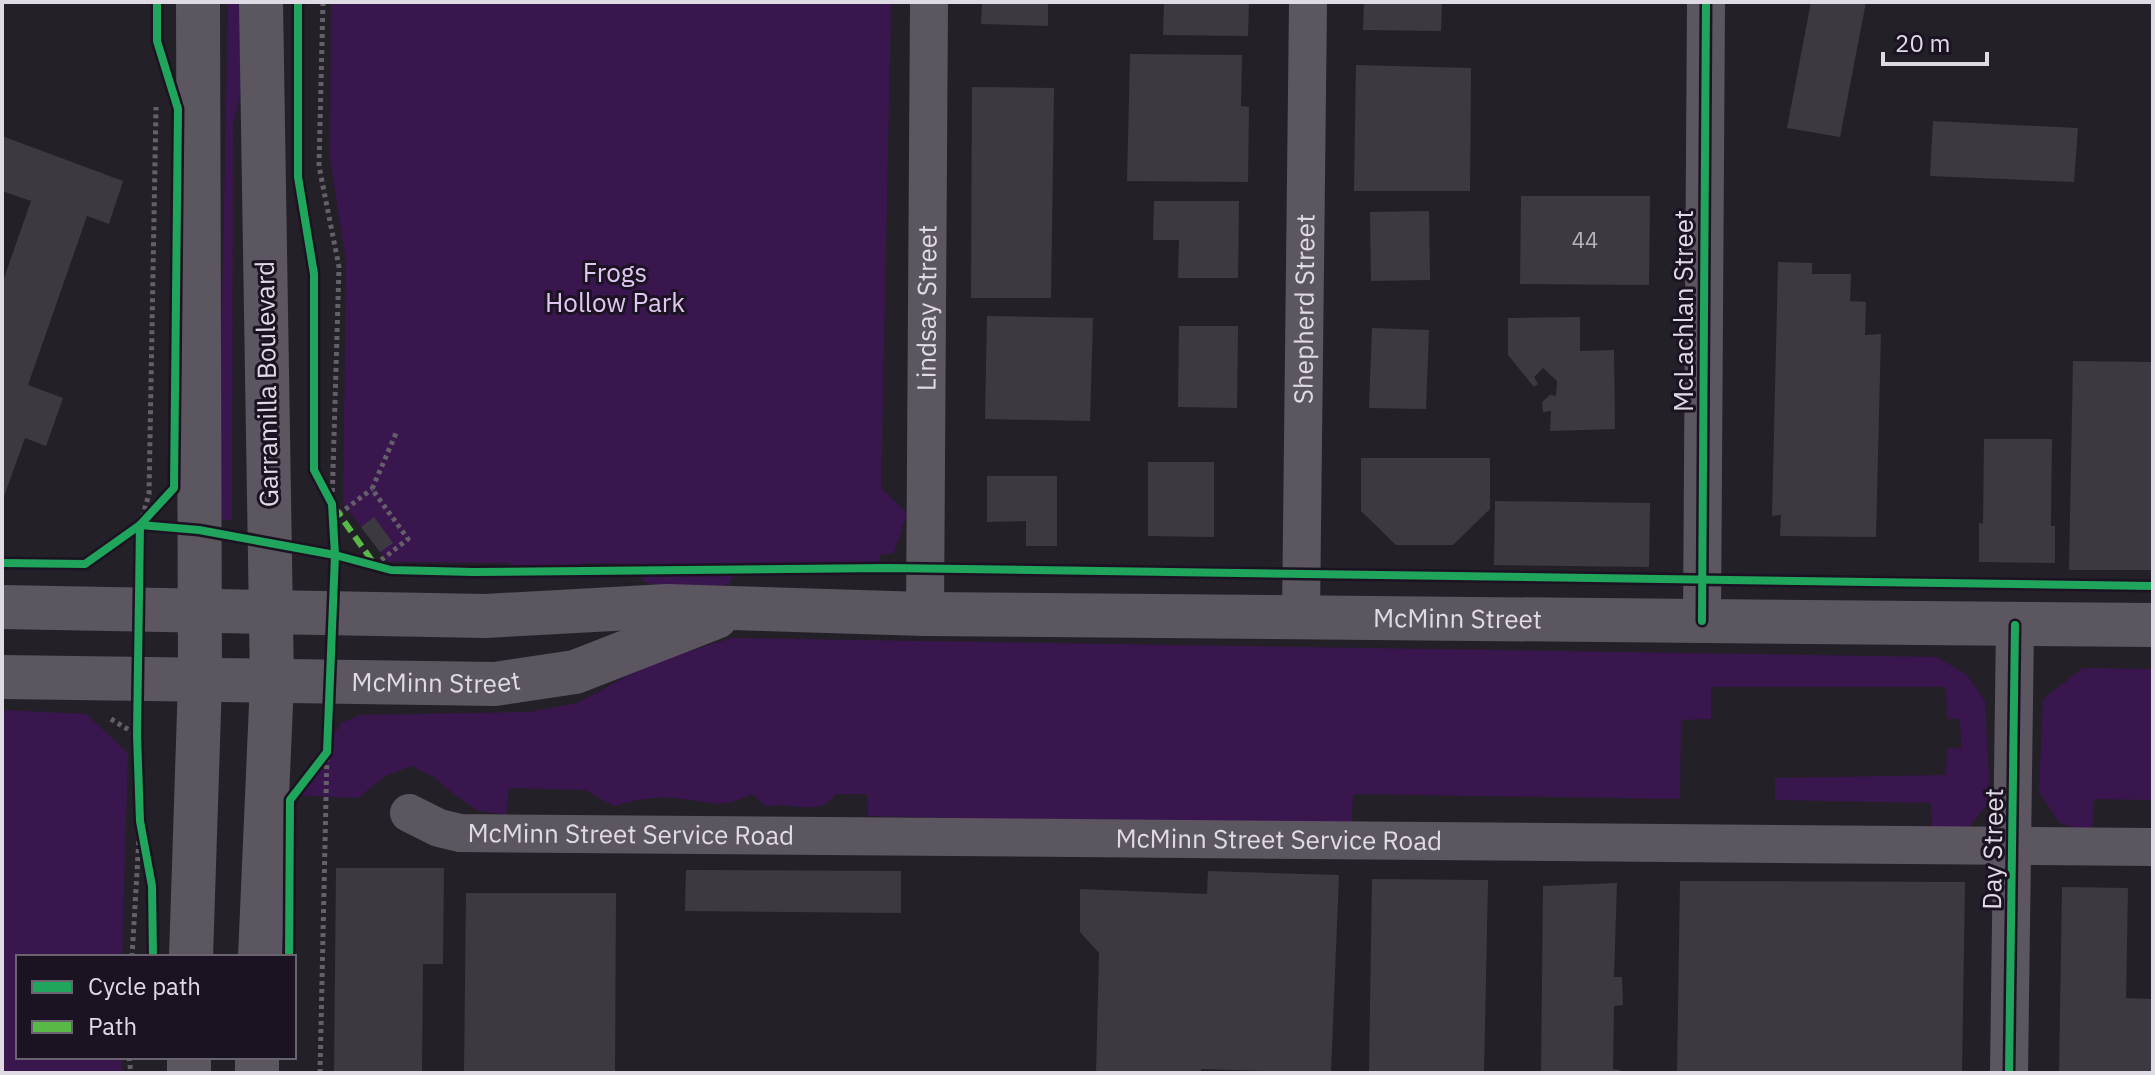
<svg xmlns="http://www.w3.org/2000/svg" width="2155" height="1075" font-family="'IBM Plex Sans',sans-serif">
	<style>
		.green { fill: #3a164e }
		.building { fill: #3d3940 }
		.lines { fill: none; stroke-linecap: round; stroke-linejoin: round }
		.path { stroke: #655f69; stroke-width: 5; stroke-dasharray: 4 4; stroke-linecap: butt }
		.minor { stroke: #5c5661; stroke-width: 38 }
		.tertiary { stroke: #5c5661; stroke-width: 44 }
		.quiet { stroke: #58b947; stroke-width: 6; stroke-dasharray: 12 6; stroke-linecap: butt }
		.cycleway-casing { stroke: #1c1322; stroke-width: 13 }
		.cycleway { stroke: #20a55d; stroke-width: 8 }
		.labels { text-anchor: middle; stroke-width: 6; stroke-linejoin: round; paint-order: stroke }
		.number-label { font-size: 22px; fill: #b7b2bc }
		.park-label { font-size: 26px; fill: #e0c7f1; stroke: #1c1322 }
		.street-label { font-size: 26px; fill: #e0dae5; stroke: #1c1322 }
	</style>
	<rect width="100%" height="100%" fill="#242028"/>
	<g class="green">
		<polygon points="228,2 252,2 253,36 233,126 232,520 218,519"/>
		<polygon points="331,2 891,2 881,488 907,513 894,553 880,555 879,565 739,565 729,584 677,593 643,581 639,564 582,563 579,573 544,574 513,569 510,563 389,562 343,504 346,262 330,159"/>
		<path d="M 732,638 L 1936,657 L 1966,674 L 1985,701 L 1989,779 L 1986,806 L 1967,829 L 1932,833 L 1931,803 L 1775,800 L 1775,778 L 1946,775 L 1947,749 L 1961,748 L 1960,719 L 1947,719 L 1946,687 L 1711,687 L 1711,719 L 1681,720 L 1680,799 L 1353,794 L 1351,828 L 868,816 L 867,794 L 835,794 C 821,819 789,800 767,807 L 752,794 C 720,809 717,803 684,799 C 661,795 636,799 614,806 L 585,790 L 509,788 L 506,815 L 477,810 L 451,792 L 433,776 L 411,766 L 385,776 L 358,798 L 297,795 L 341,723 L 360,715 L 529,712 L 577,703 L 653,662 Z"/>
		<polygon points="2083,668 2153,669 2153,800 2094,799 2092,833 2060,823 2039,792 2043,699"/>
		<polygon points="2,710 86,714 128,753 122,957 18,957 18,1057 122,1057 122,1073 2,1073"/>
	</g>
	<g class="building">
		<polygon points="982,2 1048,2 1048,26 981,24"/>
		<polygon points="1164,2 1249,2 1248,36 1163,35"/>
		<polygon points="1364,2 1442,2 1441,31 1363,30"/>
		<polygon points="1811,2 1866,2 1840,137 1787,128"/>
		<polygon points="1130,54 1242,55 1241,106 1249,107 1248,182 1127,181"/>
		<polygon points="1356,65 1471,68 1470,191 1354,191"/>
		<polygon points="972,87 1054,88 1051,298 971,298"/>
		<polygon points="1933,121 2078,128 2074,182 1930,176"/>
		<polygon points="2,136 123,181 109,224 87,216 28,385 63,398 46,446 25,438 2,502 2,284 31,201 2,191"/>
		<polygon points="1521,196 1650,196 1649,285 1520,284"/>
		<polygon points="1154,201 1239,201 1238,278 1178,278 1179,240 1153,240"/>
		<polygon points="1429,211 1430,280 1371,281 1370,212"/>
		<polygon points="1778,262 1812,263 1812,274 1851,274 1850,301 1866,302 1865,335 1881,334 1876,537 1780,536 1781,515 1772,516"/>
		<polygon points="987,316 1093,318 1090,421 985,419"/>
		<polygon points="1580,317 1580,351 1614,350 1615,429 1550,431 1551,411 1543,412 1542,402 1550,395 1556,396 1557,381 1543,368 1534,377 1538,384 1534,387 1508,355 1508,318"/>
		<polygon points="1179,326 1238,326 1237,408 1178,407"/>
		<polygon points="1372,328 1429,330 1426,409 1369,408"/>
		<polygon points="2073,361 2153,362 2153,570 2069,570"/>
		<polygon points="1984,439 2052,439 2051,526 2055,526 2055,563 1979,562 1979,523 1983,524"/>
		<polygon points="1361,458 1490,458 1490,509 1453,545 1396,545 1361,511"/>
		<polygon points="1148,462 1214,462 1214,537 1148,536"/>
		<polygon points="987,476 1057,476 1057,546 1026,546 1026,521 987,522"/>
		<polygon points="1495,501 1650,503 1649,567 1494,565"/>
		<polygon points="374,517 393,543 380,552 361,527"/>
		<polygon points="336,868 444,868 443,964 423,964 422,1073 334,1073"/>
		<polygon points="686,870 901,871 901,913 685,911"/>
		<polygon points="1208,871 1339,875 1331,1073 1201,1069 1201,1073 1096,1073 1099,953 1080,932 1080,889 1207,894"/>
		<polygon points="1372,879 1488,880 1484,1073 1369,1073"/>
		<polygon points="1680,881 1965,882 1962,1073 1677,1073"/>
		<polygon points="1617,883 1614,977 1622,977 1623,1005 1614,1006 1613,1069 1620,1070 1620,1073 1541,1073 1543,886"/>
		<polygon points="2062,887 2128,888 2126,998 2153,999 2153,1073 2059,1073"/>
		<polygon points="466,893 616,893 615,1073 464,1073"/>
	</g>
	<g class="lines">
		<g class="path">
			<polyline points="323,2 319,166 339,267 332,504"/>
			<polyline points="339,514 372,489"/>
			<polyline points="140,525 149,494 156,107"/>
			<polyline points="375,565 408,539 372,489 397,431"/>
			<polyline points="111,719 137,735"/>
			<polyline points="132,957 140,821"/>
			<polyline points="129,1057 131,1073"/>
			<polyline points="320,1073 327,752"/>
		</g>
		<g class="minor">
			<path id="s1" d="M 925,614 L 929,2"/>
			<path id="s2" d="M 1301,617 L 1308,2"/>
			<polyline points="1702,621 1706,2"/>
			<path id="s3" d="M 409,813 L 439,828 L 460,833 L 2153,847"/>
			<polyline points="2009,1073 2015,625"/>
		</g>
		<g class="tertiary">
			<path id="s4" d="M 2,607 L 485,616 L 667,606 L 925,614 L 2153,625"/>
			<path id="s5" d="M 2,677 L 495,684 L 575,672 L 716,617"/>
			<polyline points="191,957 200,681 198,2"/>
			<polyline points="260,957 272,682 261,2"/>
			<polyline points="189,1057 189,1073"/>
			<polyline points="257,1057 257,1073"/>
		</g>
		<polyline class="quiet" points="334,507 375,565"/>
		<g class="cycleway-casing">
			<g id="cycleway">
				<polyline points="2,563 85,564 140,525 199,530 335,555 391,570 473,572 888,568 2153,586"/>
				<polyline points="1702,621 1706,2"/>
				<polyline points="153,957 152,886 140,821 137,735 140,525 174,488 178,109 157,41 157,2"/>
				<polyline points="289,957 290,800 327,752 335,555 332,504 314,470 314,274 298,177 298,2"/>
				<polyline points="2009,1073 2015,625"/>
			</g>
		</g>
		<use href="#cycleway" class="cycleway"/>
	</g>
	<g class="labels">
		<g class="number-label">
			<text x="1585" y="248">44</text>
		</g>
		<g class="park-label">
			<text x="615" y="282">Frogs<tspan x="615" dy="30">Hollow Park</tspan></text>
		</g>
		<g class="street-label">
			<text dy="9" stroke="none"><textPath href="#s1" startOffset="306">Lindsay Street</textPath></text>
			<text dy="9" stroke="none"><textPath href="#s2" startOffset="308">Shepherd Street</textPath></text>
			<text transform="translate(1684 311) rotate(-90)" y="9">McLachlan Street</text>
			<text transform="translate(267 384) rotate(-91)" y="9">Garramilla Boulevard</text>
			<text dy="9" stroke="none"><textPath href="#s4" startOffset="1456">McMinn Street</textPath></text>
			<text dy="9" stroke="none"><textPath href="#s5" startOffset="434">McMinn Street</textPath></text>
			<text dy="9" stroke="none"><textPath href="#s3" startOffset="226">McMinn Street Service Road</textPath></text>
			<text dy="9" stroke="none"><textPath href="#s3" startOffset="874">McMinn Street Service Road</textPath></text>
			<text transform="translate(1993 849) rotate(-89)" y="9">Day Street</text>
		</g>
	</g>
	<rect width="2155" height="1075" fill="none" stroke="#e0dae5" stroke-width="8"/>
	<rect x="16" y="955" width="280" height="104" fill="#1c1322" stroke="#6a6370" stroke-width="2"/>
	<rect x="32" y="981" width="40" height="12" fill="#20a55d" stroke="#6a6370" stroke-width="2"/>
	<text x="88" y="995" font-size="24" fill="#e0dae5">Cycle path</text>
	<rect x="32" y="1021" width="40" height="12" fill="#58b947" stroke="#6a6370" stroke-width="2"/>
	<text x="88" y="1035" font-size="24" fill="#e0dae5">Path</text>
	<path d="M1883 52v12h104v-12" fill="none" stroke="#e0dae5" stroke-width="4"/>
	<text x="1895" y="52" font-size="24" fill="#e0dae5" stroke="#1c1322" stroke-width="6" paint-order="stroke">20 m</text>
</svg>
